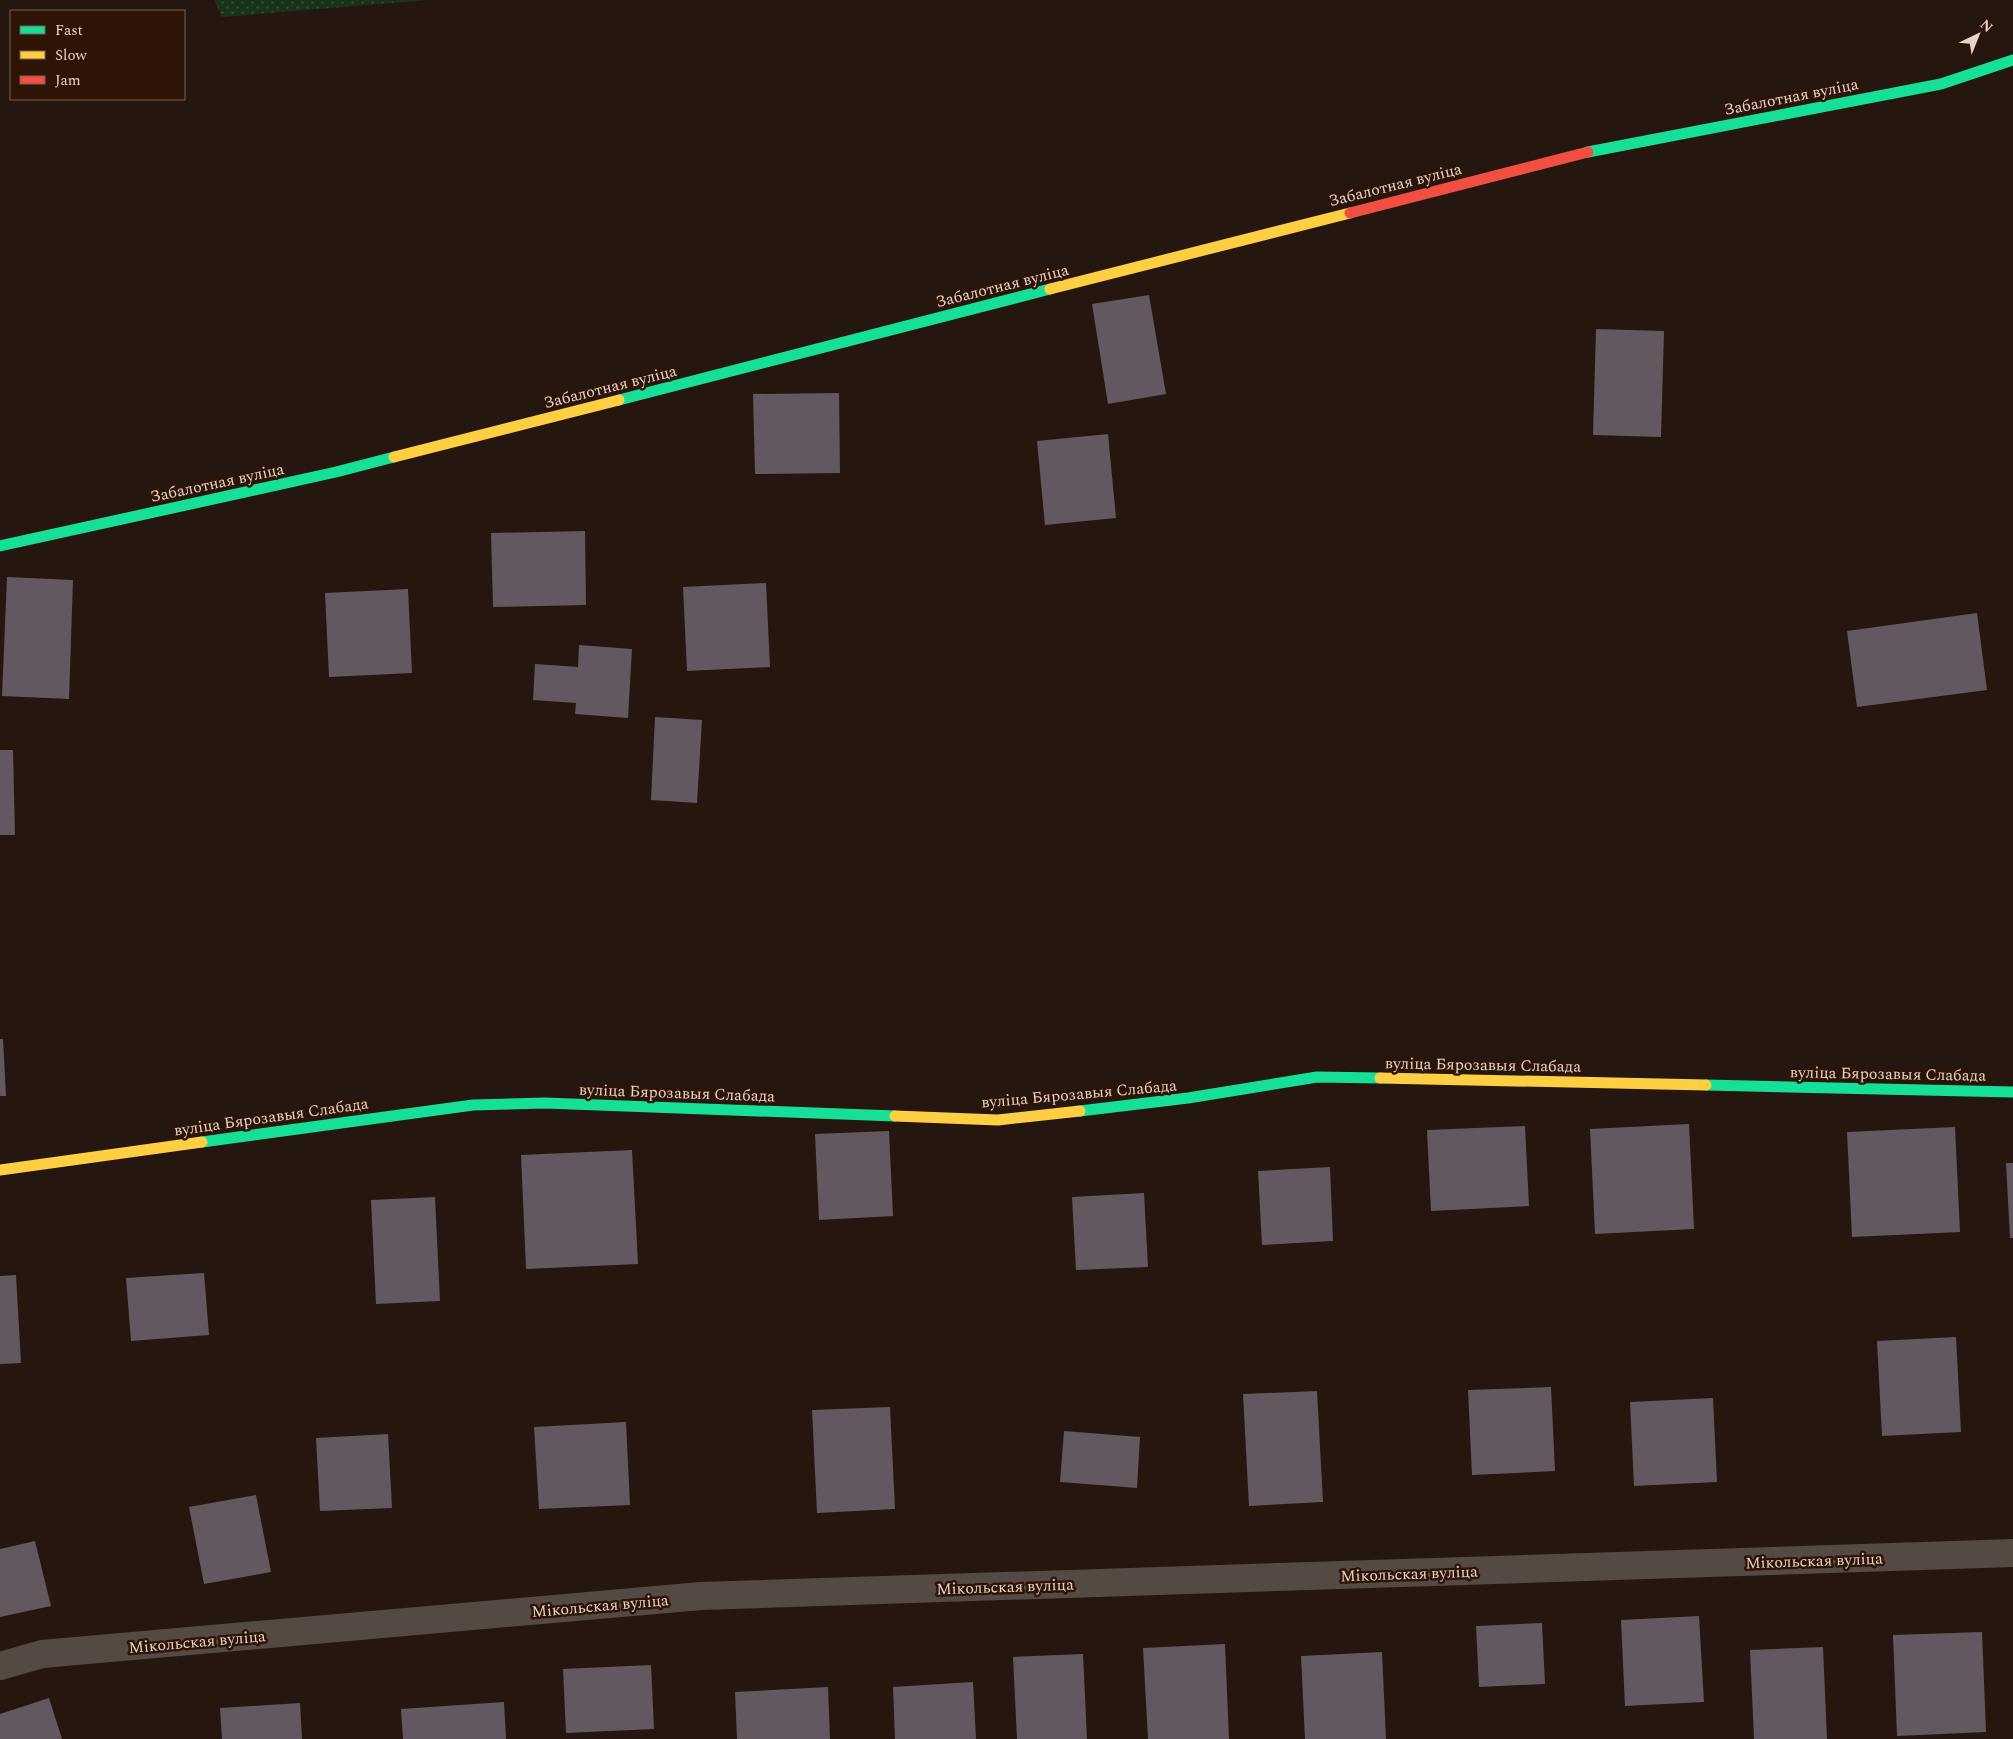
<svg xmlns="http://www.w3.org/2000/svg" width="2013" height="1739" font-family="Spectral,serif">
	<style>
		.grass { fill: url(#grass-dots) }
		.building { fill: #635760 }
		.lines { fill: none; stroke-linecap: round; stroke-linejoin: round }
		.street { stroke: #554943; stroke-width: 28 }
		.fast { stroke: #16e098; stroke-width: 11 }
		.slow { stroke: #ffcf43; stroke-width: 11 }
		.jam { stroke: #f24e42; stroke-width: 11 }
		.labels { text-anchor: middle; stroke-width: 5; stroke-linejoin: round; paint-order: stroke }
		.street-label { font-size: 16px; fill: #e6d4cb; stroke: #2e1406 }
	</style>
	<defs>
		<pattern id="grass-dots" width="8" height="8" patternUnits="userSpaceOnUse" patternTransform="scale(1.25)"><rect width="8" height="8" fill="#19331b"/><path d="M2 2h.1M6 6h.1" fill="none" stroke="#3a503b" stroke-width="1.8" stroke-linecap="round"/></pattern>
	</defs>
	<rect width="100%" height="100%" fill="#25170f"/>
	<polygon class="grass" points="214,0 428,0 222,17"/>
	<g class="building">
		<polygon points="1149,295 1166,394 1108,404 1092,304"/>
		<polygon points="1596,329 1664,331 1661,437 1593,435"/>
		<polygon points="839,393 840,473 755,474 753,394"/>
		<polygon points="1108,434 1116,518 1045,525 1037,441"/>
		<polygon points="585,531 586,605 493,607 491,533"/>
		<polygon points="7,577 73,580 69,699 2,696"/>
		<polygon points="766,583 770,667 687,671 683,587"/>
		<polygon points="408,589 412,673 329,677 325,593"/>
		<polygon points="1977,613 1987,690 1857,707 1847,631"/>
		<polygon points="579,645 632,649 628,718 575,714 576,703 533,700 535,664 578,667"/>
		<polygon points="655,717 702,720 697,803 651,800"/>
		<polygon points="0,750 13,750 15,835 0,835"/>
		<polygon points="0,1039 3,1039 6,1096 0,1096"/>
		<polygon points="1689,1124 1694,1229 1595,1234 1590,1129"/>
		<polygon points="1525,1126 1529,1206 1431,1211 1427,1130"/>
		<polygon points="1955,1127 1960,1232 1852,1237 1847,1132"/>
		<polygon points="889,1131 893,1216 819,1220 815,1134"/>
		<polygon points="632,1150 638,1264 526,1269 521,1155"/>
		<polygon points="2006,1163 2013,1163 2013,1238 2010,1238"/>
		<polygon points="1330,1167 1333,1241 1262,1245 1258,1171"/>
		<polygon points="1144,1193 1148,1267 1076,1270 1072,1197"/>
		<polygon points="435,1197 440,1301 376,1304 371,1200"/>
		<polygon points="204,1273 209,1335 131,1341 126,1278"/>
		<polygon points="16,1275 21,1363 0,1364 0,1276"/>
		<polygon points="1956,1337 1961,1432 1882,1436 1877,1341"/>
		<polygon points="1551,1387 1555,1471 1472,1475 1468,1390"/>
		<polygon points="1317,1391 1323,1502 1249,1506 1243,1394"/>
		<polygon points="1713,1398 1717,1482 1634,1486 1630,1402"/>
		<polygon points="890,1407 895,1509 817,1513 812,1410"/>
		<polygon points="626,1422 630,1505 539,1509 534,1427"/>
		<polygon points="1064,1431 1140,1437 1137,1488 1060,1482"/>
		<polygon points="388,1434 392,1508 320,1511 316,1438"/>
		<polygon points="256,1495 271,1572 204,1584 189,1507"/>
		<polygon points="35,1541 51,1606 0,1617 0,1549"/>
		<polygon points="1699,1616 1704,1702 1625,1706 1621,1620"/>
		<polygon points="1542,1623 1545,1684 1479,1687 1476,1626"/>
		<polygon points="1982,1632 1986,1732 1897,1736 1893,1635"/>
		<polygon points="1225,1644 1229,1739 1148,1739 1143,1648"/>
		<polygon points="1823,1647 1827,1739 1754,1739 1750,1650"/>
		<polygon points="1382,1652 1386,1739 1305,1739 1301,1656"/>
		<polygon points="1083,1654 1087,1739 1017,1739 1013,1657"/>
		<polygon points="651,1665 654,1729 566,1733 563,1669"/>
		<polygon points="973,1682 976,1739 895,1739 893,1687"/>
		<polygon points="828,1687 830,1739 737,1739 735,1692"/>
		<polygon points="49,1698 62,1739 0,1739 0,1714"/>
		<polygon points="504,1702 506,1739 403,1739 401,1709"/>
		<polygon points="300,1703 302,1739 222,1739 220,1708"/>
	</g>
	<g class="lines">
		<polyline class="street" points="0,1666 42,1654 701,1596 2013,1553"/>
		<g class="fast">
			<polyline points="1588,152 1941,84 2013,60"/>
			<polyline points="619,400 1050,289"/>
			<polyline points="0,546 336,472 394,457"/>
			<polyline points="1706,1085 2013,1092"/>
			<polyline points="1080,1111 1188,1098 1317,1077 1380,1078"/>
			<polyline points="202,1142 473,1105 545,1103 895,1116"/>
		</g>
		<g class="slow">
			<polyline points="1050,289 1350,213"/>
			<polyline points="394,457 619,400"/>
			<polyline points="1380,1078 1706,1085"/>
			<polyline points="895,1116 998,1120 1080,1111"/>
			<polyline points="0,1170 202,1142"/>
		</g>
		<polyline class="jam" points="1350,213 1588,152"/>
	</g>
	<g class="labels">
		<g class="street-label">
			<text transform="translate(1791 96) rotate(-11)" y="6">Забалотная вуліца</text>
			<text transform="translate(1395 184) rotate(-14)" y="6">Забалотная вуліца</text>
			<text transform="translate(1002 285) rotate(-14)" y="6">Забалотная вуліца</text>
			<text transform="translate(610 386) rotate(-14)" y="6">Забалотная вуліца</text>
			<text transform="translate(217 482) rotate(-12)" y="6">Забалотная вуліца</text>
			<text transform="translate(1483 1064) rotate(1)" y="6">вуліца Бярозавыя Слабада</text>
			<text transform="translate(1888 1073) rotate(1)" y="6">вуліца Бярозавыя Слабада</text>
			<text transform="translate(677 1092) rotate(2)" y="6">вуліца Бярозавыя Слабада</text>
			<text transform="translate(1079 1093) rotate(-5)" y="6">вуліца Бярозавыя Слабада</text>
			<text transform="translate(271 1116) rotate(-8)" y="6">вуліца Бярозавыя Слабада</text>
			<text transform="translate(1814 1560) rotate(-2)" y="6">Мікольская вуліца</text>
			<text transform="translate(1409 1573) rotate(-2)" y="6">Мікольская вуліца</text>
			<text transform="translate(1005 1586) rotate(-2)" y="6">Мікольская вуліца</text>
			<text transform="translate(600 1605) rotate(-5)" y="6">Мікольская вуліца</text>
			<text transform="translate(197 1641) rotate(-5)" y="6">Мікольская вуліца</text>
		</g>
	</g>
	<rect x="10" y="10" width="175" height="90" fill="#2e1406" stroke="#786155"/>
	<rect x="20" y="26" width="25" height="8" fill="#16e098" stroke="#786155"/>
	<text x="55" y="35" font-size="15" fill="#e6d4cb">Fast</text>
	<rect x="20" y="51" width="25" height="8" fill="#ffcf43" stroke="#786155"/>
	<text x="55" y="60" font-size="15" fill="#e6d4cb">Slow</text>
	<rect x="20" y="76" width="25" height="8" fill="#f24e42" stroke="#786155"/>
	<text x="55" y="85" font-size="15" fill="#e6d4cb">Jam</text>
	<g transform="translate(1978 35) rotate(43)" stroke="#2e1406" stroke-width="4" paint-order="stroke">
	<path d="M0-4L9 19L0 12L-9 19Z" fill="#e6d4cb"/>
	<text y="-8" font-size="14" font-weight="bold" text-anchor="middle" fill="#e6d4cb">N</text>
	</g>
</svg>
